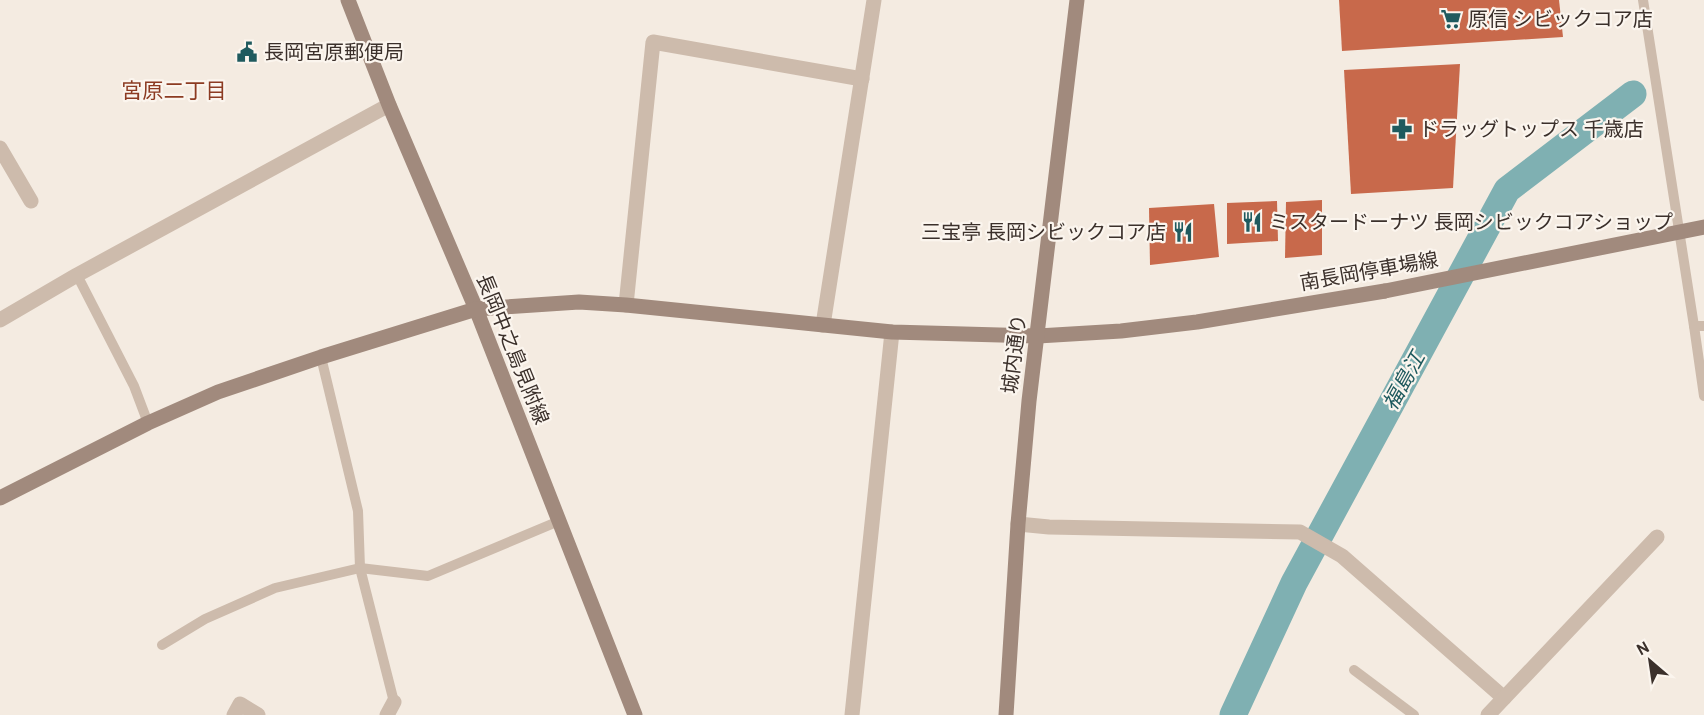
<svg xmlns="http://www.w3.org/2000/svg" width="1704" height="715" font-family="Overpass,'Noto Sans JP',sans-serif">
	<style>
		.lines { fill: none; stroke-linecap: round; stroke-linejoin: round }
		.canal { stroke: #7fb0b2; stroke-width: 27 }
		.building { fill: #c8694b }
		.lane { stroke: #cdbbac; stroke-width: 10 }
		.street { stroke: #cdbbac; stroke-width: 15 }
		.secondary { stroke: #a18a7d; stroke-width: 15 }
		.secondary-bridge { stroke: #a18a7d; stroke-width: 15 }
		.labels { text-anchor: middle; stroke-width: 4.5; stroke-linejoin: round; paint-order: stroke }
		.poi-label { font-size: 20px; fill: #3b302b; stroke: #fbf5ee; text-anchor: start }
		.street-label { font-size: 20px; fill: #3b302b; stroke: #fbf5ee }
		.neighbourhood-label { font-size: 21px; fill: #8c3b22; stroke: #fbf5ee }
		.water-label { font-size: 21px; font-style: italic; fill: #1f5a5e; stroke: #fbf5ee }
	</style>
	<rect width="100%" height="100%" fill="#f4ebe1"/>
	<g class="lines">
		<polyline class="canal" points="1233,715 1294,583 1507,190 1633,94"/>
	</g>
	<g class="building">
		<polygon points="1339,0 1559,0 1563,37 1342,51"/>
		<polygon points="1460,64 1453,188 1351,194 1344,70"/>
		<polygon points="1322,200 1322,255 1285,258 1286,202"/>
		<polygon points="1277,201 1278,241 1227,244 1227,203"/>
		<polygon points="1214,204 1219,257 1150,265 1149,208"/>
	</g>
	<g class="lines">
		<g class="lane">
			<polyline points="1643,0 1694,326 1704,326"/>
			<polyline points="77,275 134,386 148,423"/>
			<polyline points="1694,326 1704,396"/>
			<polyline points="321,357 358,511 360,568 394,702"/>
			<polyline points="162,645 205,619 275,588 360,568 428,576 559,521"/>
			<polyline points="1354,670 1414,715"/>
		</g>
		<g class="street">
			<polyline points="0,148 31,201"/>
			<polyline points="626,305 653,42 862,79"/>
			<polyline points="0,320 77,275 389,105"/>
			<polyline points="823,325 874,0"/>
			<polyline points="1018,524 1049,527 1300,532 1342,556 1504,698"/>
			<polyline points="234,715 240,704 258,715"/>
			<polyline points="387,715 394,702"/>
			<polyline points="852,715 892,332"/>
			<polyline points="1488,715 1657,537"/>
		</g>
		<g class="secondary">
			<polyline points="348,0 389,105 476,309 635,715"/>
			<polyline points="0,498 148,423 218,392 321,357 476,309 579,302 626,305 892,332 1038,336 1121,331 1197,322 1385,291"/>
			<polyline points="1006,715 1018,524 1029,401 1077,0"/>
		</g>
		<polyline class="secondary-bridge" points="1385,291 1704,227"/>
	</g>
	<defs>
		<g id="supermarket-bare" transform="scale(1.62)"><path d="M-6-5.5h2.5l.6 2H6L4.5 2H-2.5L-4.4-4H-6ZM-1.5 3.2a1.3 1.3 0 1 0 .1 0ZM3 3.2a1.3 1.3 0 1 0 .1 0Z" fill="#1f5a5e" stroke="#fbf5ee" stroke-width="2.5" paint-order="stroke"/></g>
		<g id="civic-bare" transform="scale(1.62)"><path d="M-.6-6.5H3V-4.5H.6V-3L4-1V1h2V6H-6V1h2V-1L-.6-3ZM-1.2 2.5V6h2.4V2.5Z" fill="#1f5a5e" stroke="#fbf5ee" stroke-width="2.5" paint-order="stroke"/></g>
		<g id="pharmacy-bare" transform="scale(1.62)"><path d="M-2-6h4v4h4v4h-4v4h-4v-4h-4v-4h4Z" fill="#1f5a5e" stroke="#fbf5ee" stroke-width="2.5" paint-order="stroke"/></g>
		<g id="restaurant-bare" transform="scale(1.62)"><path d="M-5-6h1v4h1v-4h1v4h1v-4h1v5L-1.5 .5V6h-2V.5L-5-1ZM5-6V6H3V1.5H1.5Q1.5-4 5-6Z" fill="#1f5a5e" stroke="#fbf5ee" stroke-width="2.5" paint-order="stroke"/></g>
	</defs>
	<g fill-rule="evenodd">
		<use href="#supermarket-bare" x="1451" y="19"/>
		<use href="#civic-bare" x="247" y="52"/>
		<use href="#pharmacy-bare" x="1402" y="129"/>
		<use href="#restaurant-bare" x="1252" y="222"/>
		<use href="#restaurant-bare" x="1183" y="232"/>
	</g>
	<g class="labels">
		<g class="poi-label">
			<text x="1468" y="26">原信 シビックコア店</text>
			<text x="264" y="59">長岡宮原郵便局</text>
			<text x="1419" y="136">ドラッグトップス 千歳店</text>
			<text x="1269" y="229">ミスタードーナツ 長岡シビックコアショップ</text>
			<text x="1166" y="239" text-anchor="end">三宝亭 長岡シビックコア店</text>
		</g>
		<g class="street-label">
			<text transform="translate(1369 271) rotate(-10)" y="7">南長岡停車場線</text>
			<text transform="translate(513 349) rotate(68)" y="7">長岡中之島見附線</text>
			<text transform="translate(1014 354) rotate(-83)" y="7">城内通り</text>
		</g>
		<g class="neighbourhood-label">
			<text x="174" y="98">宮原二丁目</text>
		</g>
		<g class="water-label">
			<text transform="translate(1404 381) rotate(-61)" y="7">福島江</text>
		</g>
	</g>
	<g transform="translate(1650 661) rotate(331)" stroke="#fbf5ee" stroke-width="4.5" paint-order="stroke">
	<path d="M0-4.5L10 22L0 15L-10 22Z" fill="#3b302b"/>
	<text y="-9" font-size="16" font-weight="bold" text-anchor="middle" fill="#3b302b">N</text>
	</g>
</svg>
